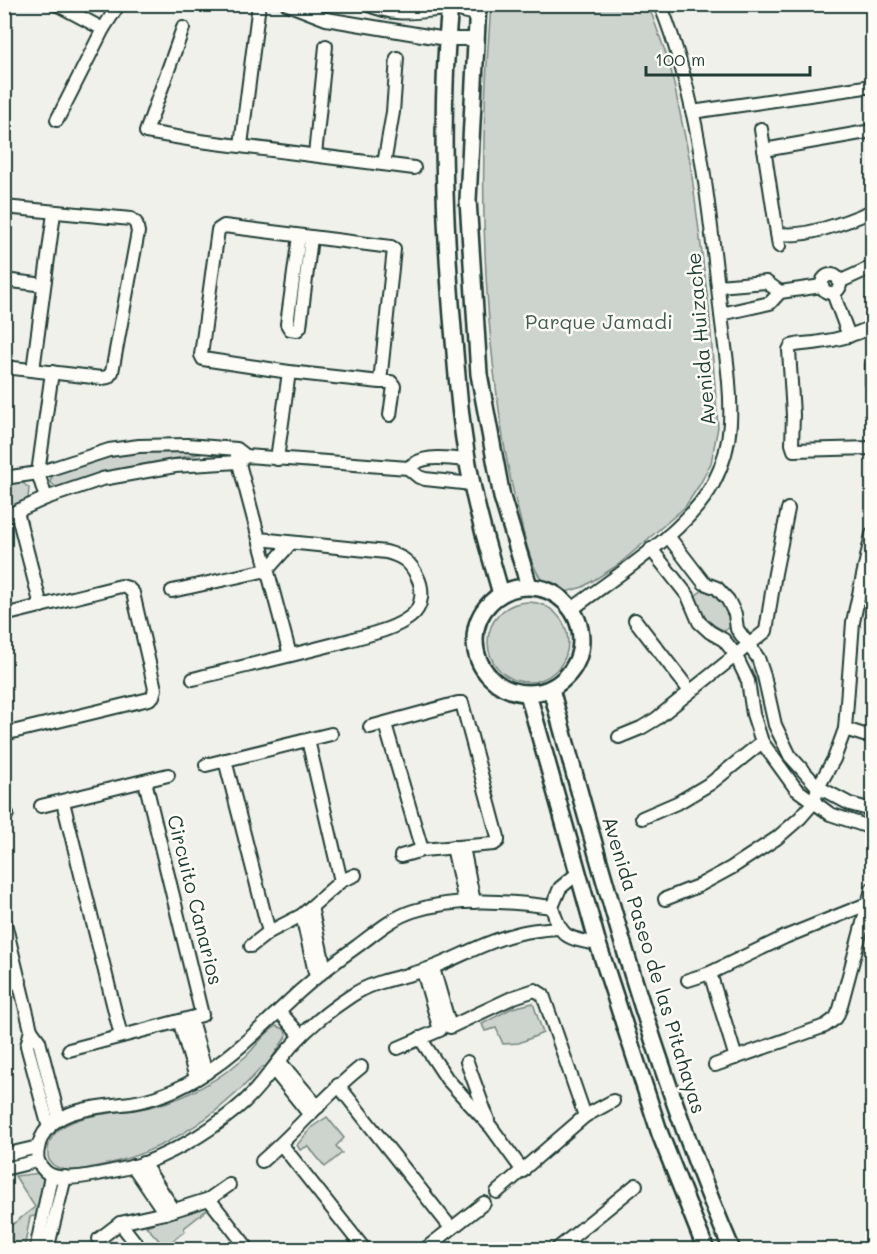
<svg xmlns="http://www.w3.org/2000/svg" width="877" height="1254" font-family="Mali,sans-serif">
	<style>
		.green { fill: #cdd3cd; stroke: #768880; stroke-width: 1.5 }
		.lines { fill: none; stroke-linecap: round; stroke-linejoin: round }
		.minor-casing { stroke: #1f3d34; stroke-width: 16 }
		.tertiary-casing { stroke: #1f3d34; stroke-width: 20 }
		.minor { stroke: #fdfcf7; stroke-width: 12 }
		.tertiary { stroke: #fdfcf7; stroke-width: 15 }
		.labels { text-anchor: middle; stroke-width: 5; stroke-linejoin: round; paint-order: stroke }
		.park-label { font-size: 20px; fill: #425b53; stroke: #fdfcf7 }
		.street-label { font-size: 20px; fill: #1f3d34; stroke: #fdfcf7 }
	</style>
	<rect width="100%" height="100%" fill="#f0f1eb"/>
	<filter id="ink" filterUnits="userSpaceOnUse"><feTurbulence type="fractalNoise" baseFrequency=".0167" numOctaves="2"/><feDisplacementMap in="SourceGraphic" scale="12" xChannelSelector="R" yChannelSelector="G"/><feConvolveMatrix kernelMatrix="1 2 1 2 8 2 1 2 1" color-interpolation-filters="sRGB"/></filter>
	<g filter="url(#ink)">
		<g class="green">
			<path d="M 491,5 L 645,5 L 652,15 L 670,65 L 690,161 L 709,308 L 718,427 L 711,463 L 700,484 L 685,507 L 618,565 L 583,587 L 566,592 C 557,588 544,584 539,576 C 528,558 522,526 517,506 C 505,462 500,417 494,372 C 480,250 481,127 491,5 Z"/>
			<path d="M 164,451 L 205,453 L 123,468 L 65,487 L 57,488 L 50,482 L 53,474 C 88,460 126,452 164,451 Z"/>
			<polygon points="5,483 23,483 29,488 28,498 25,501 5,509"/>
			<path d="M 703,590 C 721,594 729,610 731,626 L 725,631 C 710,625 695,612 696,595 Z"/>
			<circle cx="528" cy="642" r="40"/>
			<polygon points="533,1003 543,1033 519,1043 503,1044 496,1028 485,1031 482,1024 512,1008"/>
			<path d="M 277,1026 L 284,1029 L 287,1035 L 266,1067 L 262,1067 C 219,1115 167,1151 103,1165 C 92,1167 78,1172 67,1170 C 58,1169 48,1164 48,1155 C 45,1113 114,1114 140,1109 C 155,1106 170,1102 184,1096 C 206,1086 227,1073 245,1057 C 255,1048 265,1031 277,1026 Z"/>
			<polygon points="327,1117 344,1138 336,1146 342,1153 325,1167 308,1146 300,1150 297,1145 312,1127"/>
			<polygon points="40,1173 47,1184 38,1215 30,1217 24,1249 5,1250 5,1230 35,1207 15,1176"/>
			<polygon points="205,1205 208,1209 184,1228 185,1231 165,1247 146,1226"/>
		</g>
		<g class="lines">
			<g class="minor-casing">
				<g id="minor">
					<polyline points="56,4 103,29"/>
					<polyline points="287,4 326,19 446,39 475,39"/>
					<path d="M 366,4 C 400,18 414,11 448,9 C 457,9 467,12 476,14"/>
					<polyline points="183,28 146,132 200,141 414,168"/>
					<polyline points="692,112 872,86"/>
					<polyline points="57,120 103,29 119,4"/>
					<polyline points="761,129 779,246"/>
					<polyline points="241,145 259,4"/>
					<polyline points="764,150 872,131"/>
					<polyline points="315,155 326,46"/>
					<polyline points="384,164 393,112 397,58"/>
					<polyline points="4,207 131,219 136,223 138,232 112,372 108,377 102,378 4,367"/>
					<path d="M 777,233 C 801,240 849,221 872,211"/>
					<polyline points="299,236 287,324 290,329 297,330 300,327 311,238"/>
					<circle cx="831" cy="284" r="9"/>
					<polyline points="4,280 44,285"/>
					<polyline points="839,282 872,267"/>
					<polyline points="718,286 766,282 780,292"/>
					<polyline points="833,293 849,336"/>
					<polyline points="721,314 770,303 780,292 822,286"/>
					<path d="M 872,327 C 856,334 839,340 820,342 C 811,344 801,343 791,346 L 789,350 L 793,415 L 792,444 L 794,450 L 872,448"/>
					<polyline points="872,365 872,383"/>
					<polyline points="33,370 54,213"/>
					<polyline points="380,382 394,249 391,247 224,226 218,230 201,355 203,359 289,372 380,382 391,382 394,386 390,415"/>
					<polyline points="237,456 290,655"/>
					<polyline points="277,459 289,372"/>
					<path d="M 408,468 C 425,453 446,459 468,460"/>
					<polyline points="4,478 38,473 109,450 139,446 187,445 237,449 246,456 408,468 419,477 425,479 472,484"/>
					<polyline points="46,498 38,473 52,372"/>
					<polyline points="17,512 41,606"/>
					<polyline points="4,517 46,498 102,479 175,466 238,462 246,456"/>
					<polyline points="668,536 704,583 717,588 728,600 735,614 737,629 758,658 764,676 775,725 790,756 818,787 850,804 872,810"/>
					<polyline points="651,549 688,596 699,622 710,632 724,640 735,654 748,681 753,714 762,742 796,789 830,814 872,828"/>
					<polyline points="172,591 267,570 290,544"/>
					<path d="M 571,610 C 615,576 687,532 713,484 C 723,465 729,445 730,423 C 732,385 724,344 720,306 C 709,205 699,100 660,4"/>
					<polyline points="4,615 121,586 128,588 133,593 155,689 153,696 149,699 4,734"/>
					<polyline points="635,620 690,691"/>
					<path d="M 193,679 C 245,666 298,654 350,640 C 370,634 393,630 410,617 C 423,608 424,589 417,576 C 410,561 401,556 386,552 L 259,539"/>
					<polyline points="385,724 422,850"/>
					<polyline points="370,727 458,703 462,703 498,837 498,841 494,844 422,850 401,856"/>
					<polyline points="845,729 864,735 872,735"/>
					<polyline points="619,737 641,728 656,719 766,631 775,573 788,509"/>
					<polyline points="308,740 341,881"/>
					<polyline points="225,760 269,932"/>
					<polyline points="206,765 331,734"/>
					<polyline points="63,802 121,1036"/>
					<polyline points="41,806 168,775"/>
					<polyline points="4,814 7,814"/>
					<polyline points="642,818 679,802 711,783 762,742"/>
					<polyline points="453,847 465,902"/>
					<polyline points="463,847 474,902"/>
					<path d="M 578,873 L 560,888 L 552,907 C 561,938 566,938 598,944"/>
					<polyline points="665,899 698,886 731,868 777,838 800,818 814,802 818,787 834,759 845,729 853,622 872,534"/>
					<polyline points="311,907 325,969"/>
					<path d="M 552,907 C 507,901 457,897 413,911 C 391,918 374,934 356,947 C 336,961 317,976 299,992 C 247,1040 197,1097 122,1104 C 92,1107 44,1111 38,1149 C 36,1158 38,1164 45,1171 C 56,1182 83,1177 98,1174 C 113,1171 130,1168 145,1163 C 180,1149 215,1128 244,1102 C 257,1090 268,1075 279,1061 C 298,1036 325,1013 351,996 C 376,979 404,978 431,968 C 460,957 486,941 516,934 C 530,930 544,929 558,928"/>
					<polyline points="302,915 316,977"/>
					<polyline points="4,919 31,1030 27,1046 49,1128"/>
					<polyline points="251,946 269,932 302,915 341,881 355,875"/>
					<polyline points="433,968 450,1027 514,997 535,990 543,995 585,1116"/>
					<polyline points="710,973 736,1058"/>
					<polyline points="688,980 710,973 785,937 867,904"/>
					<polyline points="4,985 20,981"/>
					<polyline points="279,1011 301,1036"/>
					<polyline points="191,1020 206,1073"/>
					<polyline points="180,1023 196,1078"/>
					<polyline points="31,1030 39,1041 59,1119"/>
					<polyline points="420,1038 447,1079 491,1127 523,1171"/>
					<polyline points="398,1048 440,1030 423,971"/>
					<polyline points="69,1050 202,1015 145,781"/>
					<polyline points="279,1061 318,1107"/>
					<polyline points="467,1062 488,1120"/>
					<polyline points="715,1065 825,1026 836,1018 840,1009 872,889"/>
					<polyline points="273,1069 310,1115"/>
					<polyline points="338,1085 451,1228"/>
					<polyline points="281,1144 365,1250"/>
					<polyline points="4,1155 38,1147"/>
					<path d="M 262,1161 C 297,1131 325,1095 361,1067"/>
					<polyline points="143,1163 174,1210"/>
					<polyline points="133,1166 165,1213"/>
					<polyline points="4,1169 37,1161"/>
					<polyline points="497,1192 585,1116 613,1101"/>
					<polyline points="209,1199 249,1250"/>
					<polyline points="120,1223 141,1250"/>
					<polyline points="99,1239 120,1223 165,1213 209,1199 229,1185"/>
					<polyline points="36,1250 51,1176"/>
					<polyline points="47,1250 65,1177"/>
					<polyline points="424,1250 484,1203"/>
					<polyline points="556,1250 636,1185"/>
				</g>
			</g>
			<g class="tertiary-casing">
				<g id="tertiary">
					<path d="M 450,4 C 440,109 444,213 452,317 C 457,373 460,429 472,484 C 479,521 491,557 501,594"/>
					<polyline points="478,4 468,200 479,374 502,497 529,586"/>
					<circle cx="528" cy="640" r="53"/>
					<path d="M 551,689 C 603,878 654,1069 732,1250"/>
					<polyline points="528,694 598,944 660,1134 706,1250"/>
				</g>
			</g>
			<use href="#minor" class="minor"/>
			<use href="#tertiary" class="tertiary"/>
		</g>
	</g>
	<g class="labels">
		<g class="park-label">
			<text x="599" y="329">Parque Jamadi</text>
		</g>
		<g class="street-label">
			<text transform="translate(701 339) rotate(-95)" y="7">Avenida Huizache</text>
			<text transform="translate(195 900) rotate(76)" y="7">Circuito Canarios</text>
			<text transform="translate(654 965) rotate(73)" y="7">Avenida Paseo de las Pitahayas</text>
		</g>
	</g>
	<rect width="877" height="1254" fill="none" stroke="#fdfcf7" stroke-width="24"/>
	<rect x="12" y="12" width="853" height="1230" fill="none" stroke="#1f3d34" stroke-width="2" filter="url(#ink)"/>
	<path d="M646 66v9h164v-9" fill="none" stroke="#1f3d34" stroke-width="3"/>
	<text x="655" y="66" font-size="18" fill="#1f3d34" stroke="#fdfcf7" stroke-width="4.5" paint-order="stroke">100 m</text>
</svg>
